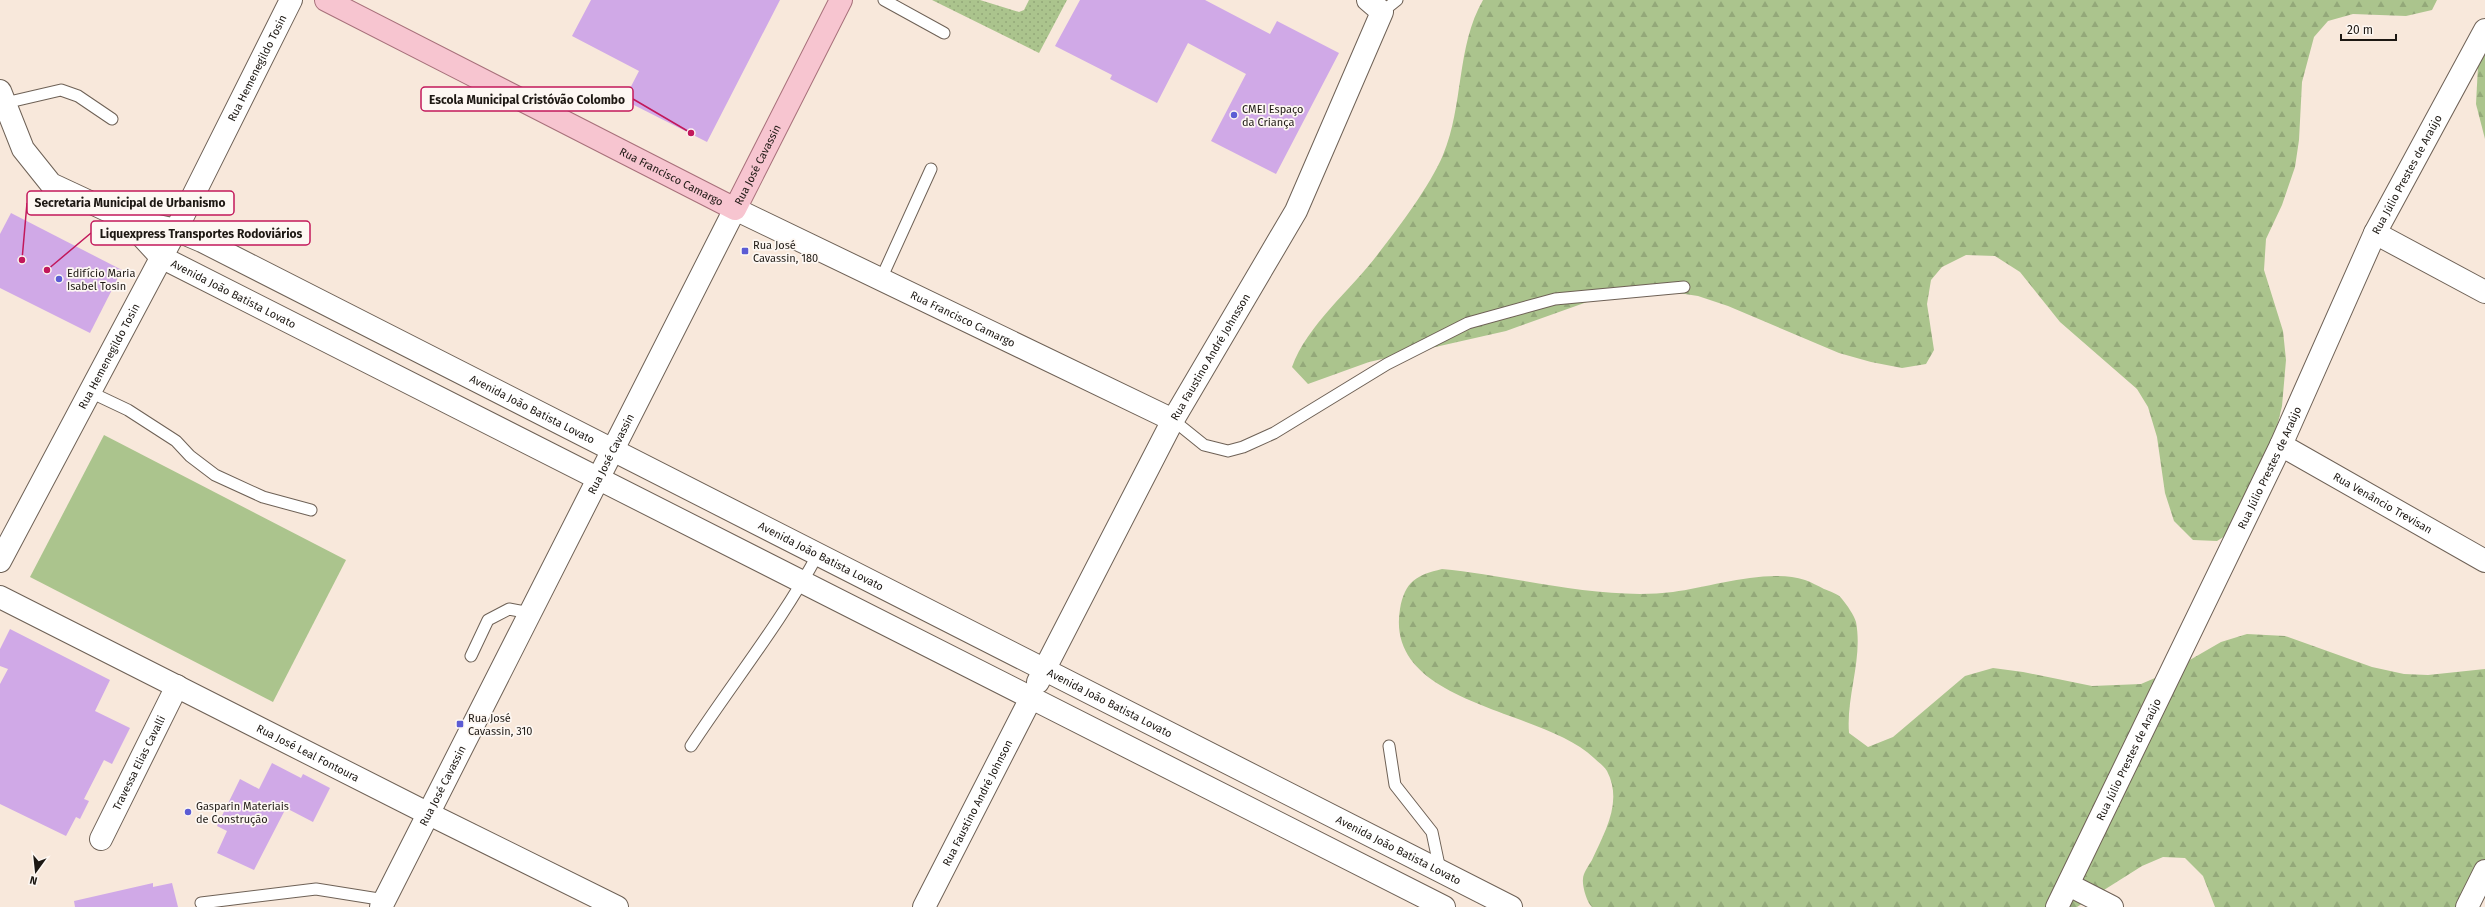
<svg xmlns="http://www.w3.org/2000/svg" width="2485" height="907" font-family="'Fira Sans',sans-serif">
	<style>
		.green { fill: url(#green-dots) }
		.forest { fill: url(#forest-firs) }
		.pitch { fill: #abc48d }
		.building { fill: #d0a9e7 }
		.lines { fill: none; stroke-linecap: round; stroke-linejoin: round }
		.lane-casing { stroke: #6e6156; stroke-width: 13 }
		.street-casing { stroke: #6e6156; stroke-width: 24 }
		.secondary-casing { stroke: #6e6156; stroke-width: 24 }
		.primary-casing { stroke: #a7707a; stroke-width: 24 }
		.lane { stroke: #fff; stroke-width: 11 }
		.street { stroke: #fff; stroke-width: 22 }
		.secondary { stroke: #fff; stroke-width: 22 }
		.primary { stroke: #f7c5d0; stroke-width: 22 }
		.poi-dot { fill: #5c5cd4; stroke: #fdf7f2; stroke-width: 1.5 }
		.labels { text-anchor: middle; stroke-width: 3.5; stroke-linejoin: round; paint-order: stroke }
		.street-label { font-size: 11px; fill: #1d1813; stroke: #fdf7f2 }
		.poi-label { font-size: 11px; fill: #1d1813; stroke: #fdf7f2; text-anchor: start }
		.leader { fill: none; stroke: #c2185b; stroke-width: 1.5 }
		.callout-dot { fill: #c2185b; stroke: #fdf7f2; stroke-width: 1.5 }
		.callout { fill: #fdf7f2; stroke: #c2185b; stroke-width: 1.5 }
		.callout-label { font-size: 12px; text-anchor: middle; font-weight: bold; fill: #1d1813 }
	</style>
	<defs>
		<pattern id="green-dots" width="8" height="8" patternUnits="userSpaceOnUse"><rect width="8" height="8" fill="#abc48d"/><path d="M2 2h.1M6 6h.1" fill="none" stroke="#93a879" stroke-width="1.8" stroke-linecap="round"/></pattern>
		<pattern id="forest-firs" width="22" height="20" patternUnits="userSpaceOnUse"><rect width="22" height="20" fill="#abc48d"/><path d="M5 1l3.5 6h-7zM16 11l3.5 6h-7z" fill="#93a879"/></pattern>
	</defs>
	<rect width="100%" height="100%" fill="#f8e8db"/>
	<polygon class="green" points="932,0 980,0 1019,12 1024,10 1029,0 1067,0 1039,53"/>
	<g class="forest">
		<path d="M 1483,0 L 2437,0 L 2432,10 L 2406,16 L 2353,14 L 2328,21 L 2314,37 L 2302,82 L 2299,140 L 2295,167 L 2282,205 L 2266,239 L 2264,270 L 2283,331 L 2286,360 L 2282,406 L 2263,484 L 2241,526 L 2217,541 L 2193,540 L 2174,521 L 2165,493 L 2157,437 L 2148,407 L 2137,389 L 2060,322 L 2020,272 L 1995,256 L 1966,255 L 1942,267 L 1931,280 L 1927,304 L 1934,350 L 1926,364 L 1902,368 L 1871,362 L 1839,353 L 1728,306 L 1698,296 L 1646,288 L 1615,292 L 1506,331 L 1369,362 L 1308,384 L 1292,367 C 1307,325 1351,290 1378,254 C 1399,227 1430,186 1443,155 C 1464,105 1456,47 1483,0 Z"/>
		<polygon points="2485,32 2485,139 2476,104 2478,66"/>
		<path d="M 1442,569 C 1515,576 1601,601 1673,592 C 1712,587 1767,568 1805,580 C 1811,582 1818,586 1824,589 C 1829,591 1839,594 1842,599 C 1847,605 1854,615 1856,622 C 1863,659 1846,696 1849,733 L 1868,747 L 1893,737 L 1965,676 L 1993,668 L 2023,672 L 2092,686 L 2141,684 L 2169,672 L 2221,642 L 2247,634 L 2285,636 L 2372,667 L 2404,674 L 2428,675 L 2485,669 L 2485,865 L 2464,907 L 2215,907 L 2203,876 L 2185,858 L 2163,857 L 2142,866 L 2077,907 L 1592,907 C 1587,903 1582,886 1583,879 C 1583,873 1589,865 1592,860 C 1605,831 1623,802 1607,771 C 1604,766 1598,762 1594,758 C 1543,708 1384,706 1400,609 C 1405,581 1417,575 1442,569 Z"/>
	</g>
	<polygon class="pitch" points="104,435 346,560 273,702 30,577"/>
	<g class="building">
		<polygon points="591,0 780,0 707,142 624,100 639,71 572,36"/>
		<polygon points="1080,0 1205,0 1270,34 1277,21 1339,53 1276,174 1211,141 1246,74 1188,43 1157,103 1110,79 1112,75 1055,46"/>
		<polygon points="11,213 122,270 90,333 0,288 0,234"/>
		<polygon points="10,629 110,680 95,711 130,728 112,764 104,760 84,799 89,801 80,819 76,817 66,836 0,804 0,684 8,669 0,666 0,649"/>
		<polygon points="272,763 301,778 303,774 330,788 313,822 286,808 254,870 217,853 227,831 217,826 240,779 259,789"/>
		<polygon points="153,883 153,887 172,883 178,907 75,907 74,901"/>
	</g>
	<g class="lines">
		<g class="lane-casing">
			<g id="lane">
				<polyline points="884,0 944,33"/>
				<polyline points="1382,12 1397,0"/>
				<polyline points="5,103 61,90 78,96 112,119"/>
				<polyline points="881,279 931,169"/>
				<polyline points="90,392 128,410 176,441 190,456 215,475 263,497 311,510"/>
				<polyline points="1173,420 1204,445 1228,451 1243,447 1274,433 1387,364 1468,323 1555,299 1684,287"/>
				<polyline points="471,656 488,620 509,609 530,613"/>
				<path d="M 691,746 C 733,682 782,621 818,554"/>
				<polyline points="1389,746 1395,785 1432,832 1440,870"/>
				<polyline points="201,903 316,889 385,900"/>
			</g>
		</g>
		<g class="street-casing">
			<g id="street">
				<path id="s1" d="M 735,209 L 1173,420"/>
				<polyline points="2375,233 2485,292"/>
				<path id="s2" d="M 2281,445 L 2485,561"/>
				<polyline points="429,814 617,907"/>
				<path id="s3" d="M 101,839 L 177,686"/>
				<polyline points="2069,885 2112,907"/>
				<path id="s4" d="M 924,907 L 1031,698"/>
				<path id="s5" d="M 2057,907 L 2281,445 L 2375,233 L 2485,30"/>
				<polyline points="2467,907 2485,871"/>
			</g>
		</g>
		<g class="secondary-casing">
			<g id="secondary">
				<path id="s6" d="M 0,91 L 23,149 L 51,184 L 126,219 L 176,230 L 202,241 L 1511,907"/>
				<path id="s7" d="M 126,219 L 161,257 L 1444,907"/>
				<path id="s8" d="M 0,561 L 176,230 L 291,0"/>
				<path id="s9" d="M 0,597 L 429,814"/>
				<path id="s10" d="M 1038,682 L 1173,420 L 1296,211 L 1382,12 L 1368,0"/>
				<path id="s11" d="M 381,907 L 735,209"/>
			</g>
		</g>
		<g class="primary-casing">
			<g id="primary">
				<path id="s12" d="M 326,0 L 735,209 L 841,0"/>
			</g>
		</g>
		<use href="#lane" class="lane"/>
		<use href="#street" class="street"/>
		<use href="#secondary" class="secondary"/>
		<use href="#primary" class="primary"/>
	</g>
	<g class="poi-dot">
		<circle cx="1234" cy="115" r="4"/>
		<rect x="741" y="247" width="8" height="8" rx="2"/>
		<circle cx="59" cy="279" r="4"/>
		<rect x="456" y="720" width="8" height="8" rx="2"/>
		<circle cx="188" cy="812" r="4"/>
	</g>
	<g class="labels">
		<g class="street-label">
			<text dy="4" stroke="none"><textPath href="#s8" startOffset="556">Rua Hemenegildo Tosin</textPath></text>
			<text dy="4" stroke="none"><textPath href="#s12" startOffset="509">Rua José Cavassin</textPath></text>
			<text dy="4" stroke="none"><textPath href="#s5" startOffset="812">Rua Júlio Prestes de Araújo</textPath></text>
			<text dy="4" stroke="none"><textPath href="#s12" startOffset="388">Rua Francisco Camargo</textPath></text>
			<text dy="4" stroke="none"><textPath href="#s7" startOffset="133">Avenida João Batista Lovato</textPath></text>
			<text dy="4" stroke="none"><textPath href="#s1" startOffset="253">Rua Francisco Camargo</textPath></text>
			<text dy="4" stroke="none"><textPath href="#s8" startOffset="232">Rua Hemenegildo Tosin</textPath></text>
			<text dy="4" stroke="none"><textPath href="#s10" startOffset="368">Rua Faustino André Johnsson</textPath></text>
			<text dy="4" stroke="none"><textPath href="#s6" startOffset="640">Avenida João Batista Lovato</textPath></text>
			<text dy="4" stroke="none"><textPath href="#s11" startOffset="508">Rua José Cavassin</textPath></text>
			<text dy="4" stroke="none"><textPath href="#s5" startOffset="488">Rua Júlio Prestes de Araújo</textPath></text>
			<text dy="4" stroke="none"><textPath href="#s2" startOffset="117">Rua Venâncio Trevisan</textPath></text>
			<text dy="4" stroke="none"><textPath href="#s6" startOffset="964">Avenida João Batista Lovato</textPath></text>
			<text dy="4" stroke="none"><textPath href="#s6" startOffset="1288">Avenida João Batista Lovato</textPath></text>
			<text dy="4" stroke="none"><textPath href="#s9" startOffset="345">Rua José Leal Fontoura</textPath></text>
			<text dy="4" stroke="none"><textPath href="#s5" startOffset="164">Rua Júlio Prestes de Araújo</textPath></text>
			<text dy="4" stroke="none"><textPath href="#s3" startOffset="85">Travessa Elias Cavalli</textPath></text>
			<text dy="4" stroke="none"><textPath href="#s11" startOffset="136">Rua José Cavassin</textPath></text>
			<text dy="4" stroke="none"><textPath href="#s4" startOffset="117">Rua Faustino André Johnson</textPath></text>
			<text dy="4" stroke="none"><textPath href="#s6" startOffset="1612">Avenida João Batista Lovato</textPath></text>
		</g>
		<g class="poi-label">
			<text x="1242" y="113">CMEI Espaço<tspan x="1242" dy="13">da Criança</tspan></text>
			<text x="753" y="249">Rua José<tspan x="753" dy="13">Cavassin, 180</tspan></text>
			<text x="67" y="277">Edifício Maria<tspan x="67" dy="13">Isabel Tosin</tspan></text>
			<text x="468" y="722">Rua José<tspan x="468" dy="13">Cavassin, 310</tspan></text>
			<text x="196" y="810">Gasparin Materiais<tspan x="196" dy="13">de Construção</tspan></text>
		</g>
	</g>
	<path class="leader" d="M691 133L633 99M22 260L27 203M47 270L91 233"/>
	<g class="callout-dot">
		<circle cx="691" cy="133" r="4"/>
		<circle cx="22" cy="260" r="4"/>
		<circle cx="47" cy="270" r="4"/>
	</g>
	<g class="callout">
		<rect x="421" y="87" width="212" height="24" rx="4"/>
		<rect x="27" y="191" width="207" height="24" rx="4"/>
		<rect x="91" y="221" width="219" height="24" rx="4"/>
	</g>
	<g class="callout-label">
		<text x="527" y="104">Escola Municipal Cristóvão Colombo</text>
		<text x="130" y="207">Secretaria Municipal de Urbanismo</text>
		<text x="201" y="238">Liquexpress Transportes Rodoviários</text>
	</g>
	<g transform="translate(36 871) rotate(195)" stroke="#fdf7f2" stroke-width="3" paint-order="stroke">
	<path d="M0-3L7 15L0 10L-7 15Z" fill="#1d1813"/>
	<text y="-6" font-size="11" font-weight="bold" text-anchor="middle" fill="#1d1813">N</text>
	</g>
	<path d="M2341 34v6h55v-6" fill="none" stroke="#1d1813" stroke-width="2"/>
	<text x="2347" y="34" font-size="12" fill="#1d1813" stroke="#fdf7f2" stroke-width="3" paint-order="stroke">20 m</text>
</svg>
